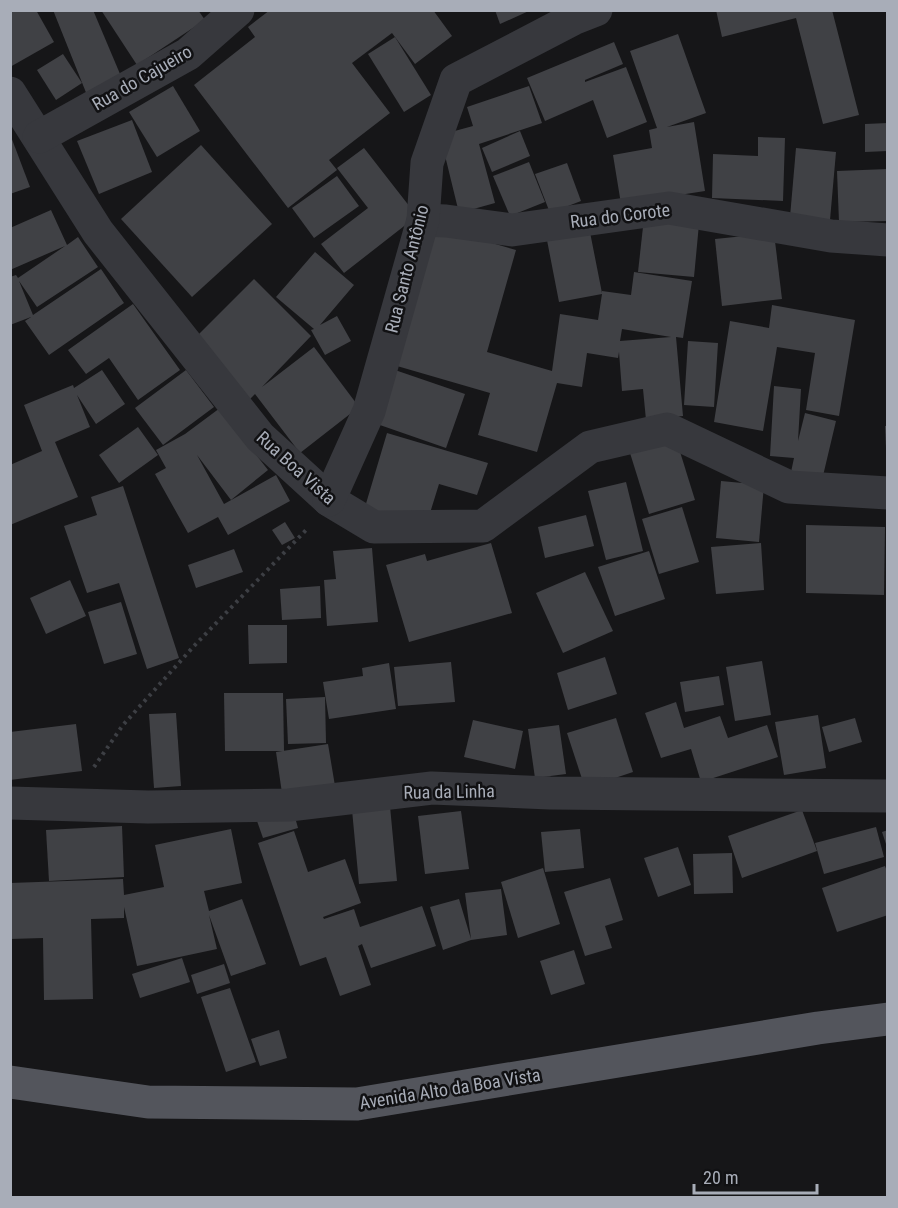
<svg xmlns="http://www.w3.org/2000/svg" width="898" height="1208" font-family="'Roboto Condensed',sans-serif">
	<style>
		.building { fill: #404145; fill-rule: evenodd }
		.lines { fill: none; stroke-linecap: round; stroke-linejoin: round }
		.path { stroke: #3d3f44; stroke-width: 4; stroke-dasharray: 3 4.5; stroke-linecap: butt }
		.minor { stroke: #37383d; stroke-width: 33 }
		.major { stroke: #53555c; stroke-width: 33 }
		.labels { text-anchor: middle; stroke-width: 5; stroke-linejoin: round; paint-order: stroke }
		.street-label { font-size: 18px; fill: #a8adb8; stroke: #111113 }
	</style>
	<rect width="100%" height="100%" fill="#161618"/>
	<g class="building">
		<polygon points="10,10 36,10 54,42 10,67"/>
		<polygon points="53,10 93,10 123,81 87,95"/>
		<polygon points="101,10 198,10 205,20 137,65"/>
		<polygon points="270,10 433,10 452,36 415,64 392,33 352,63 390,113 329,160 337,170 288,208 194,85 255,37 248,27"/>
		<polygon points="495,10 531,10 500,24"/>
		<polygon points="716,10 832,10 859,115 823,124 796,18 722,37"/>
		<polygon points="678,34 706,113 667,127 694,122 705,191 621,204 613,155 652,148 649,130 657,128 630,51"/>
		<polygon points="395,37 431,95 404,112 368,54"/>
		<polygon points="614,42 623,64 585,80 585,82 626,67 647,122 607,138 593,100 545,121 527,78"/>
		<polygon points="63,54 82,83 56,100 37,70"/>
		<polygon points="173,86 200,131 157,157 129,112"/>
		<polygon points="529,86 542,123 479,144 495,203 459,213 440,135 473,126 467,107"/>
		<polygon points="132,120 152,172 99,194 77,141"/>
		<polygon points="888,123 888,151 865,152 865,124"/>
		<polygon points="520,131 530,156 492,172 482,148"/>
		<polygon points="10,134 30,187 10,194"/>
		<polygon points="758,137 785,138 783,201 712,198 713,154 758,156"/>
		<polygon points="201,145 272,224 192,297 121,219"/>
		<polygon points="364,148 417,216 344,273 321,244 368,208 337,168"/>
		<polygon points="796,148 836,152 830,220 790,217"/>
		<polygon points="529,162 545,202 510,216 493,176"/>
		<polygon points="567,163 581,201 550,213 535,174"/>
		<polygon points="888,169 888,221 839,222 837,171"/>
		<polygon points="337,176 359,206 314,238 292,208"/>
		<polygon points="51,210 67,245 78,237 98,267 37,307 19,281 33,315 101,269 124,303 49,355 25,321 31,317 10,325 10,277 16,275 18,278 65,246 10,270 10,228"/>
		<polygon points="644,218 699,224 694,277 638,272"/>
		<path d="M 437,227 L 516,250 L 487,352 L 552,371 L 560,314 L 598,320 L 602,294 L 559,302 L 546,235 L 589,227 L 602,293 L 602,291 L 631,295 L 634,272 L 692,281 L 683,338 L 676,337 L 683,416 L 646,420 L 643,389 L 622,391 L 619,352 L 618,358 L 587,353 L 582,387 L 557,383 L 537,452 L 478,435 L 490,393 L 397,366 ZM 622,329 L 671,337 L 620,341 Z"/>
		<polygon points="774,233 782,299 722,306 715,239"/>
		<polygon points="315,252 354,285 320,325 337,316 351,341 325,355 311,330 314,329 276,297"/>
		<polygon points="254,279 311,336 262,387 314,347 359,407 300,453 255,394 250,399 191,342"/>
		<polygon points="133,304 180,370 138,400 109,358 86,374 68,350"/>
		<polygon points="772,305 855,320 839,416 806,410 815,353 777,347 763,431 714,422 730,321 769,328"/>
		<polygon points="688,341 718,343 714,407 684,405"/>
		<polygon points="102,370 125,404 96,424 77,395 90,427 55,442 78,497 10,525 10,465 42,451 24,405 73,385 74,388"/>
		<polygon points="186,370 214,407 163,445 135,408"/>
		<polygon points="395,370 465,394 446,448 377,424"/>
		<polygon points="774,386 801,389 798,441 805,413 836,421 822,480 791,472 794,458 770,456"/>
		<polygon points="220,408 268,470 231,500 197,455 224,504 276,475 290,501 228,535 218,517 188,533 155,474 166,468 156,450 185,434"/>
		<polygon points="885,426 888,426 888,448 886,448"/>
		<polygon points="138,427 158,455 119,483 99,455"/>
		<polygon points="387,433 488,463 477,495 439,484 426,526 365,507"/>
		<polygon points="676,439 695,500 649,514 630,453"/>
		<polygon points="721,481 764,485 759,542 716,538"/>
		<polygon points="626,482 643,551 606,560 588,491"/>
		<polygon points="123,486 179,658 147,669 119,583 87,593 64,526 97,515 91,497"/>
		<polygon points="682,507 699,562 659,574 642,519"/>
		<polygon points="586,515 594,546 545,558 538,527"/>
		<polygon points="285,522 295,538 282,545 272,530"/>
		<polygon points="806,525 885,527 884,595 806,593"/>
		<polygon points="491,543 512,613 409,642 386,565 425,554 427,561"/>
		<polygon points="761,543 764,590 716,594 711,547"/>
		<polygon points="372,548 378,622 327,626 324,580 336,579 333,551"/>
		<polygon points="234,549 243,572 196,588 188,565"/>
		<polygon points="649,551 665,599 615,616 598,567"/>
		<polygon points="585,572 613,631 563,653 536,593"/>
		<polygon points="70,580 86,616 46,634 30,598"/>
		<polygon points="320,586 321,618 282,620 280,589"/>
		<polygon points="121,602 137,654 104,664 88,612"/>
		<polygon points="248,625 287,625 287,663 249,664"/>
		<polygon points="605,657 617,694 568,710 557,673"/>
		<polygon points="762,661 771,715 735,721 726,667"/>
		<polygon points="451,662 455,702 398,706 394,667"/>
		<polygon points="389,663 396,709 329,719 323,682 363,676 362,668"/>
		<polygon points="719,676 724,705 685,712 680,682"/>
		<polygon points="224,693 283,693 284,751 225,751"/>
		<polygon points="325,697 326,743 288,744 286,699"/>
		<polygon points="676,702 684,728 720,716 728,738 767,725 778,757 701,782 691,749 661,758 645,713"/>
		<polygon points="176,713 181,786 154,788 149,714"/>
		<polygon points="818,715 826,768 784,775 775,722"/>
		<polygon points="616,718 633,772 585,788 567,733"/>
		<polygon points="855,718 862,742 829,752 822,727"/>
		<polygon points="473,720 523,731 515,769 464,757"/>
		<polygon points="76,724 82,771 10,780 10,732"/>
		<polygon points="559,725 566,774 535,778 528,729"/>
		<polygon points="328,744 336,792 283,800 276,752"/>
		<polygon points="390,806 397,881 359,884 352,810"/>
		<polygon points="293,810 298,828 263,838 257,821"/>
		<polygon points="802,810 817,851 742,878 728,836"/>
		<polygon points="461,811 469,869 425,874 418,816"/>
		<polygon points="122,826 124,877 49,881 46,830"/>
		<polygon points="876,827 884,857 824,874 815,843"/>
		<polygon points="231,829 242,883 204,891 209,911 242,899 266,964 231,976 209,915 217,949 137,966 124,907 124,918 91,919 93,999 44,1000 43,938 10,939 10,883 123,879 124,895 164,887 155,845"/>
		<polygon points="580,829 584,868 545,872 541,832"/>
		<polygon points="888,830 888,847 887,847 882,832"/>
		<polygon points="294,831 308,872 345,859 361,903 323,917 324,919 354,909 360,927 422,906 436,946 371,968 362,944 358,946 371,985 340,996 326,957 300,966 258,843"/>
		<polygon points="678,847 691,885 658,897 644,858"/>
		<polygon points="732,853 733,893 694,894 693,854"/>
		<polygon points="885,866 888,874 888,915 837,932 822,888"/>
		<polygon points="543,868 560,924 518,938 501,882"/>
		<polygon points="610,878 623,920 605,926 612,948 585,956 564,892"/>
		<polygon points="501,889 507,935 471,940 443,950 430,907 459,899 471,939 465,893"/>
		<polygon points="574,950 585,984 551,995 540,961"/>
		<polygon points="182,958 190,982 140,998 132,974"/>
		<polygon points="224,964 230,983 197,994 191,975"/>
		<polygon points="230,988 256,1062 226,1072 201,997"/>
		<polygon points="279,1030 287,1058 260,1066 251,1039"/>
	</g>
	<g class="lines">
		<polyline class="path" points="94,767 123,725 194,646 307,529"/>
		<g class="minor">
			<polyline points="10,93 98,232 260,437 329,500 374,527 483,526 590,447 667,429 789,487 888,493"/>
			<polyline points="39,137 188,54 238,10"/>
			<polyline points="423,220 446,221 512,230 669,208 831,236 888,240"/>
			<polyline points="329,500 369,411 423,220 427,163 456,80 573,19 596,10"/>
			<polyline points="10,803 148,807 289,805 432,788 550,793 888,796"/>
		</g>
		<polyline class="major" points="10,1082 148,1102 357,1104 818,1028 888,1019"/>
	</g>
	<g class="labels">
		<g class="street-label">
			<text transform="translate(142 78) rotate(-30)" y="6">Rua do Cajueiro</text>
			<text transform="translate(620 216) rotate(-7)" y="6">Rua do Corote</text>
			<text transform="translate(407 269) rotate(-76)" y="6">Rua Santo Antônio</text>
			<text transform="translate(296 468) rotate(42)" y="6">Rua Boa Vista</text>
			<text transform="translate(449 792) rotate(-1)" y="6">Rua da Linha</text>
			<text transform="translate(450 1089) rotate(-9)" y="6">Avenida Alto da Boa Vista</text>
		</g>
	</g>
	<rect width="898" height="1208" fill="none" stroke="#a8adb8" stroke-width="24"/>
	<path d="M694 1184v9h123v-9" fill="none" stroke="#a8adb8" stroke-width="3"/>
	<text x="703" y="1184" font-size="18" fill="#a8adb8" stroke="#111113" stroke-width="4.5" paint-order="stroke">20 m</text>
</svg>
